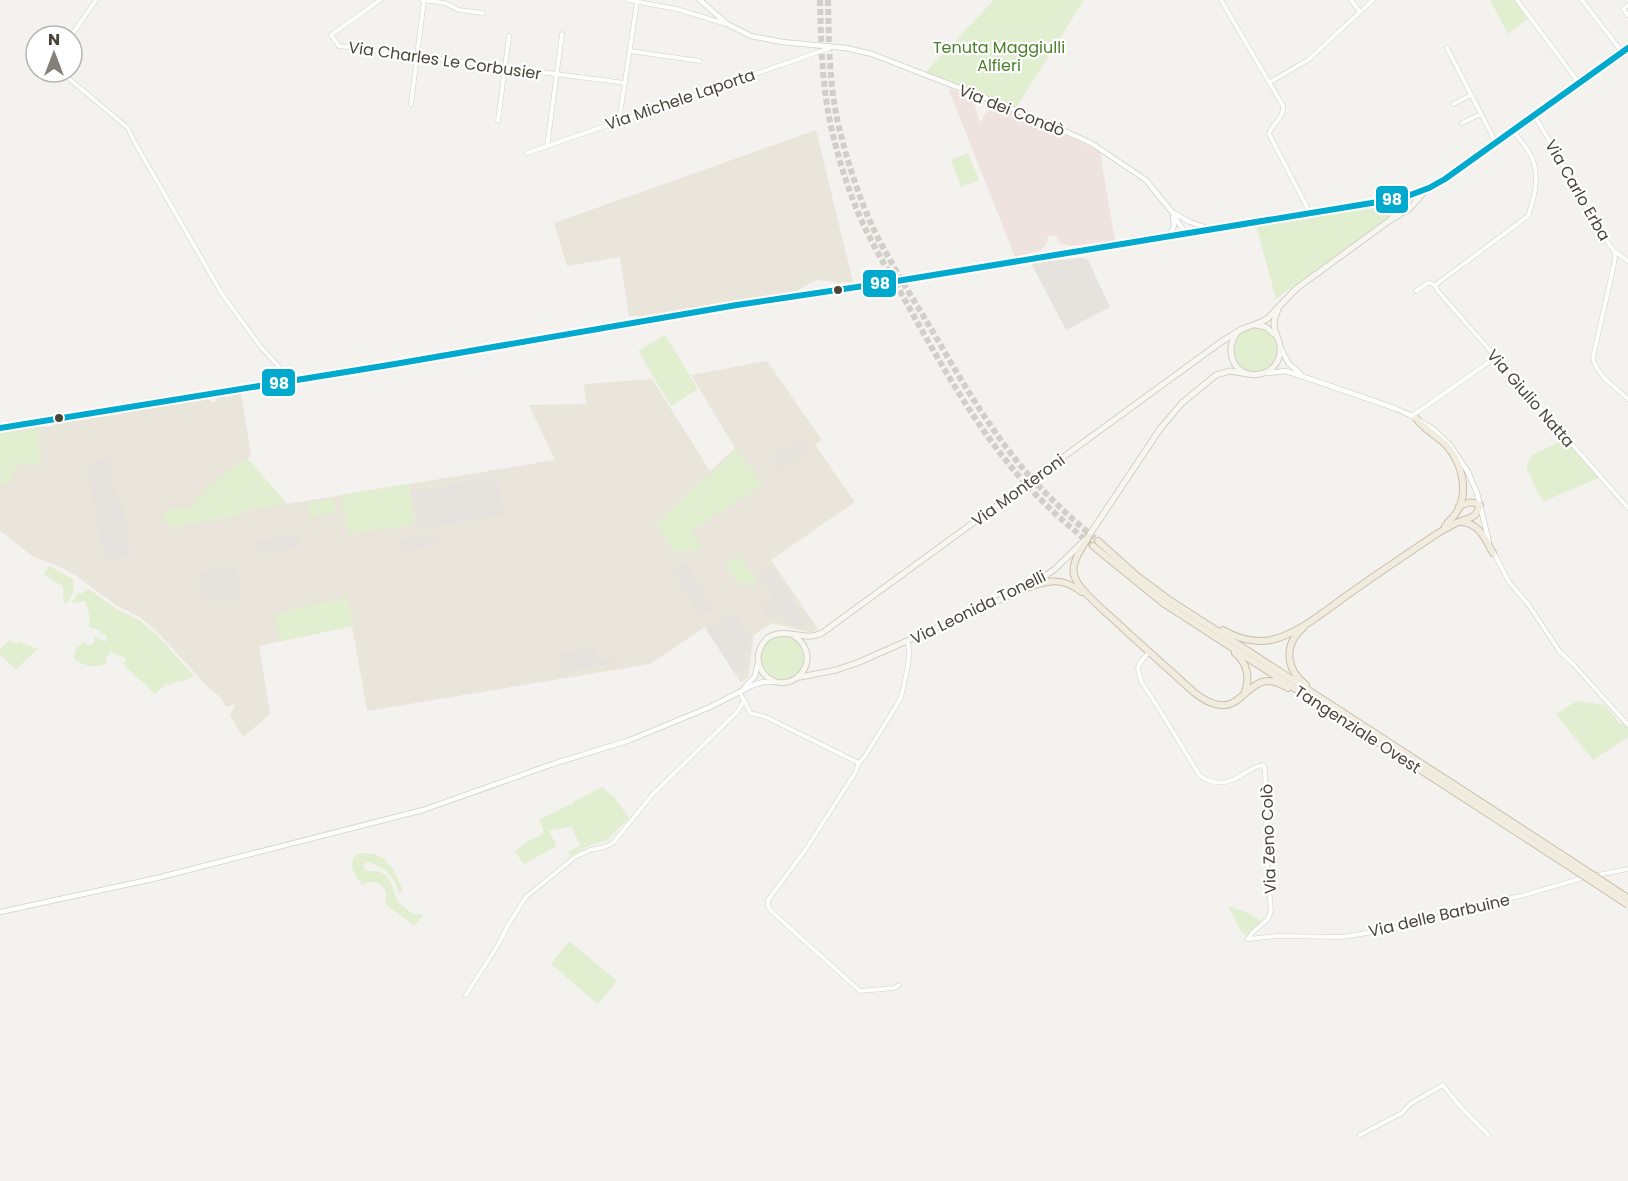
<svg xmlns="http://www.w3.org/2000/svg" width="1628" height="1181" font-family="Poppins,sans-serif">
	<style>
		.education { fill: #eae5da }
		.medical { fill: #eee3df }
		.green { fill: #e1eecf }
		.parking { fill: #e6e3df }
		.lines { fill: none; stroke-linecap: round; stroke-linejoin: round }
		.trunk-tunnel { stroke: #d2cfca; stroke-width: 6; stroke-dasharray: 6 3; stroke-linecap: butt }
		.minor-casing { stroke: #d2d0cb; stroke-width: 5 }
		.tertiary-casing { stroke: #d2d0cb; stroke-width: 6 }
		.secondary-casing { stroke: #d3cfc5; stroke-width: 7 }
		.trunk-casing { stroke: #ccbfa9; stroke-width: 8 }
		.minor { stroke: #fdfdfc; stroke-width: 4 }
		.tertiary { stroke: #fdfdfc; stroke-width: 4.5 }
		.secondary { stroke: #f7f6f1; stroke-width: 5 }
		.trunk { stroke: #f0ece0; stroke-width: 6 }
		.trunk-bridge-casing { stroke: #ccbfa9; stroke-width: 8; stroke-linecap: butt }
		.trunk-bridge { stroke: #f0ece0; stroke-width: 6 }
		.bus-1-casing { stroke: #fff; stroke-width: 10 }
		.bus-1 { stroke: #00a9ce; stroke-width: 6 }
		.bus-dot { fill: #4b4439; stroke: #fff; stroke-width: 2 }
		.labels { text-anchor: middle; stroke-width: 4.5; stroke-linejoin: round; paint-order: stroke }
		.park-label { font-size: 16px; fill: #4a7f2a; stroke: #fff }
		.street-label { font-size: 16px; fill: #4b4439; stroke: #fff }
		.line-badge { stroke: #fff; stroke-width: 2 }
		.badge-label { font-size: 16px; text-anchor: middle; font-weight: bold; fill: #fff }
	</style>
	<rect width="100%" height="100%" fill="#f4f2ee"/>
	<g class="education">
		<polygon points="816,130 853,282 840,283 819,280 812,282 800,289 782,295 781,297 668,315 666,314 663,316 639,320 638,315 629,317 620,257 567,266 554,223"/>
		<polygon points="767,361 822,440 815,445 855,502 771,560 818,629 812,633 772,623 754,635 748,677 741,683 705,627 650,664 367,711 352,626 259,646 270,714 243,737 230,715 235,706 233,704 227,707 225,706 221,698 209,688 158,633 140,617 116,605 75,575 58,566 32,556 0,531 0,431 19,427 45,425 46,427 52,426 53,424 207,398 212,402 215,402 218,396 241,393 251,455 248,459 287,504 555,460 529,405 586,404 584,384 652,379 710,471 735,448 691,375"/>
	</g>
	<polygon class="medical" points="948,88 972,98 974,101 979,121 982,121 983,117 993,107 998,107 1012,111 1066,135 1100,152 1115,241 1069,246 1060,243 1055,235 1048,236 1047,243 1041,250 1015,257"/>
	<g class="green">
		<polygon points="994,0 1084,0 1016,108 925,73"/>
		<polygon points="1490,0 1514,0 1528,19 1508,34"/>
		<polygon points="968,153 979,180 961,187 951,160"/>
		<path d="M 1383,204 L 1390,207 C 1391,212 1390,215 1386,219 L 1276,299 L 1256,225 Z"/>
		<circle cx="1255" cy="350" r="22"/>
		<polygon points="665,335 698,389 671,406 638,351"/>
		<polygon points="37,426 42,462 16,466 11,482 0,485 0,431"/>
		<polygon points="1565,439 1599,478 1544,501 1539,495 1527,469 1527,463 1532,455"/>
		<polygon points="736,449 763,485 691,531 702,547 700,550 675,554 656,524"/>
		<path d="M 248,459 L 287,504 L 244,511 L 244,514 L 171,528 L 162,517 L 163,514 C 172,507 177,507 188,509 C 205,489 223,470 248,459 Z"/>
		<polygon points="409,484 415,524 348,535 341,495"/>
		<polygon points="334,498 336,512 310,517 307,503"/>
		<polygon points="738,555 756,580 754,586 737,583 727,567 727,563"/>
		<path d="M 49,566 L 73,579 L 74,592 L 72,594 L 68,603 L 64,603 C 62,597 65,592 62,585 L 59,584 L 44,574 Z"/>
		<path d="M 89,589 L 116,609 L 139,620 L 157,635 L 194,676 C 188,682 178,680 170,685 L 166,684 L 155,694 L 123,664 L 127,659 L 111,652 L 105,658 L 107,663 C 97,669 83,666 74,659 L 75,650 L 84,642 L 91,646 L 94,642 L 94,637 L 106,642 L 106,634 L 101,635 L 99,630 L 89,627 L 89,613 L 85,601 L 72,603 L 78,592 L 81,594 Z"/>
		<polygon points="348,598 353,626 281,641 274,617 300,607"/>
		<circle cx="783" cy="658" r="22"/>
		<polygon points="9,640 16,643 18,641 38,649 16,669 0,655 0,649"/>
		<polygon points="1577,701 1605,705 1620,724 1623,722 1628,728 1628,737 1593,760 1556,714"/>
		<polygon points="602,787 614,797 629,818 607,840 588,846 571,856 568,852 580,845 571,826 549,831 557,846 524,864 515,852 528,841 543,834 543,828 539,820 570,804 572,805 574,804 573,802"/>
		<path d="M 362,853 C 389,853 394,870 403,891 L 399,893 C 393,875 386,867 367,862 L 363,865 L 366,871 C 394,870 388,882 398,901 C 401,906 408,909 412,914 L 422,914 L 423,916 L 414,925 L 386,905 L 385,900 L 386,892 C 381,881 372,879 362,885 C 355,875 349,868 354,856 Z"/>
		<polygon points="1228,906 1248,913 1263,922 1246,936 1240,930"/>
		<polygon points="569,941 617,981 598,1004 551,964"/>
	</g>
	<g class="parking">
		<polygon points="1083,258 1088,260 1110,307 1066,330 1031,263"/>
		<polygon points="800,438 808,451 781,470 773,457"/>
		<polygon points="109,459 112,484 116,495 122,503 132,556 105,561 86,463"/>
		<polygon points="497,477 504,515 421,528 418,526 414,499 416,497 411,497 410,492"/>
		<polygon points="299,534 301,547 255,554 253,542"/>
		<polygon points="430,534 431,538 438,537 440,544 407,551 406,546 400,547 399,540"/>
		<polygon points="686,562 714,609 705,614 703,612 699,615 674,572 680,569 679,566"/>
		<polygon points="768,564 808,623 800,628 788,625 780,614 770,621 761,607 774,598 756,572"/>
		<polygon points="236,566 241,597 204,604 198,572"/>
		<polygon points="735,612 751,638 746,641 751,650 745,654 748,661 746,662 748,665 738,671 736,668 733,671 705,627 709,624 711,626"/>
		<polygon points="596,647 598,659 611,658 613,664 560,672 557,653"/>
	</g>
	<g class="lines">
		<g class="trunk-tunnel">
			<path d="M 820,0 C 821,44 822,88 832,131 C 840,165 851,199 866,230 C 878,255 893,278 906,302 C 939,361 973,422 1017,474 C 1040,501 1066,524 1093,546"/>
			<path d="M 828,0 C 829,45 829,91 841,135 C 849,167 860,200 874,230 C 891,264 913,299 933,332 C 961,380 990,430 1026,472 C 1048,497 1073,520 1098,541"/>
		</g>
		<g class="minor-casing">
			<g id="minor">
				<polyline points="380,0 331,35 339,46 625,83"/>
				<polyline points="422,0 445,3 459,10 483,13"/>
				<polyline points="628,0 677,9 726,24"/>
				<path d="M 1221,0 L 1283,106 C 1284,119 1272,123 1269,134 L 1310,213"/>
				<polyline points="1351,0 1360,12"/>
				<polyline points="1517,0 1579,83"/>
				<polyline points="1582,0 1622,52"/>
				<polyline points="1628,5 1623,9 1628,15"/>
				<polyline points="71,36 96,0"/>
				<polyline points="1447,48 1496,143"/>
				<polyline points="630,51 700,61"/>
				<polyline points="61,72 128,128 135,143 222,294 260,346 292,381"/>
				<polyline points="1270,82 1308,60 1373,0"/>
				<polyline points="411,104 424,0"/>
				<polyline points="1453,104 1471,95"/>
				<polyline points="1534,115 1553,147 1594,223 1614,251 1628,261"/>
				<polyline points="498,121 509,36"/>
				<polyline points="619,121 637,2"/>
				<polyline points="1462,123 1481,114"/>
				<polyline points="547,147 562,34"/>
				<polyline points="527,153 830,48"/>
				<path d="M 1614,251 L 1615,258 L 1613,269 L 1593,357 C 1595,375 1616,387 1628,399"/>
				<polyline points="1436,286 1437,290 1628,508"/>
				<path d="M 1416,291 L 1428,283 L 1430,283 L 1436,286 L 1438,283 L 1528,216 C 1535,197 1541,173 1530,154 C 1526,146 1519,139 1513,131"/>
				<polyline points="1412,416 1496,357"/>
				<polyline points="1494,553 1509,582 1528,604 1560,652 1573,664 1628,725"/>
				<path d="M 1149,652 L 1139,664 L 1138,669 L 1141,681 L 1161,712 L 1200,776 C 1217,787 1230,783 1245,773 C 1251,770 1255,766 1263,765 L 1265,769 L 1267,864 L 1271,911 L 1268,919 L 1252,933 L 1248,939"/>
				<polyline points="745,702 750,713 766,717 859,763"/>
				<polyline points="1593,876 1628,869"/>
				<polyline points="1248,939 1278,936 1343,937 1409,926 1490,902 1521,896 1586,877"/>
				<path d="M 899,985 L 894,988 L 860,991 L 771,911 L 768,906 L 768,900 L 806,849 L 855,773 L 859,763 L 865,756 L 898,703 L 901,697 C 904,683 913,654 907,641"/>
				<polyline points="466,995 498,945 508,925 526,897 575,857 590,850 605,847 613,843 652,795 737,712 744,701 740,692"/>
				<polyline points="1360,1135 1402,1113 1410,1104 1443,1085 1458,1104 1488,1135"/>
			</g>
		</g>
		<g class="tertiary-casing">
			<g id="tertiary">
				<polyline points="700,0 727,24 751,36 782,42 846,48 872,54 1031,116 1091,143 1146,180 1172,212 1179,224 1187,234"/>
				<polyline points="1174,213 1190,222 1210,229"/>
				<polyline points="1167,236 1171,234 1174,225 1173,217"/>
				<polyline points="1281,349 1289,364 1300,373"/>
				<polyline points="1267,373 1286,371 1322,383 1397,409 1412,416 1433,429 1450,445 1468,472 1477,493 1489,542"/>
				<polyline points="745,687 755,676 758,663"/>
				<polyline points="0,912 157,878 423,810 553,764 630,740 710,707 751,686 763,682 774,682"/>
			</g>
		</g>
		<g class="secondary-casing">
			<g id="secondary">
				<polyline points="1392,217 1402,198"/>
				<polyline points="1256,325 1266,327 1276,336"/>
				<path d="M 1236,334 C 1223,353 1236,379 1260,374 C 1273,372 1282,359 1280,346 C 1279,338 1274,332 1274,323 C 1274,318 1276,314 1278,310"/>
				<polyline points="0,428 389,365 737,305 897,281 1402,198 1429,188 1445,179 1628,48"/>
				<path d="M 793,635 C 827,657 792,699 766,676 C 761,672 759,666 758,659 C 758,650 763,640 771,636 C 787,628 805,642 822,633 L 1221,342 L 1242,329 L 1261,322 L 1267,319 L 1297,288 L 1389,221 L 1410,208 L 1425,191"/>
				<polyline points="800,677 836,670 857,663 1027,588 1055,569 1088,537 1160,429 1182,403 1216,375 1230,371 1248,374"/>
			</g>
		</g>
		<g class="trunk-casing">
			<g id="trunk">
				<path d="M 1416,418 C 1424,430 1438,436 1447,446 C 1461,462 1468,488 1459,508 C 1456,515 1450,520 1445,526"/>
				<path d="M 1462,522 C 1480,524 1485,539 1493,553"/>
				<path d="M 1088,537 C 1082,549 1071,561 1074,575 C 1076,581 1079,586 1084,591 C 1097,606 1113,618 1127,632 C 1143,646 1159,661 1175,675 C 1187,686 1200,700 1215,704 C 1246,714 1249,663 1288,688"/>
				<polyline points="1098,541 1137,576 1168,599 1564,856"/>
				<polyline points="1093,546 1163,603 1561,861"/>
				<path d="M 1027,588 C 1049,580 1062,577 1082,592"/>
				<path d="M 1303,628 C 1283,645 1286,670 1306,685"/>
				<path d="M 1223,630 C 1238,639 1254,643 1271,640 C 1298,634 1325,611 1346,596 C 1377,574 1407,554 1438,533 L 1456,523 L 1472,517 L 1476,514 L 1480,505 C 1471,501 1467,502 1459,507"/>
				<path d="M 1235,653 C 1248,664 1250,677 1245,692"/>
			</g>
		</g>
		<use href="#minor" class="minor"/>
		<use href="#tertiary" class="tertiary"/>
		<use href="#secondary" class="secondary"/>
		<use href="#trunk" class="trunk"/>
		<g class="trunk-bridge-casing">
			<g id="trunk-bridge">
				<polyline points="1564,856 1628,898"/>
				<polyline points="1561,861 1628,905"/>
			</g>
		</g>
		<use href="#trunk-bridge" class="trunk-bridge"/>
		<g class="bus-1-casing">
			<polyline id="bus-1" points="0,428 389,365 737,305 897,281 1402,198 1429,188 1445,179 1628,48"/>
		</g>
		<use href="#bus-1" class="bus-1"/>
	</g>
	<g class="bus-dot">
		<circle cx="838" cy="290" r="5"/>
		<circle cx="59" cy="418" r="5"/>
	</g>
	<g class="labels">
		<g class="park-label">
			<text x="999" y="53">Tenuta Maggiulli<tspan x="999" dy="18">Alfieri</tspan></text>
		</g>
		<g class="street-label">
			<text transform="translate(445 60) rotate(8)" y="6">Via Charles Le Corbusier</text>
			<text transform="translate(680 99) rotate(-19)" y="6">Via Michele Laporta</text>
			<text transform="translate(1012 110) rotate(22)" y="6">Via dei Condò</text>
			<text transform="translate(1578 190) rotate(60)" y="6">Via Carlo Erba</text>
			<text transform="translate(1531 398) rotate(49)" y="6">Via Giulio Natta</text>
			<text transform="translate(1018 490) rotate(-36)" y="6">Via Monteroni</text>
			<text transform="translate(978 607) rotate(-26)" y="6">Via Leonida Tonelli</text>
			<text transform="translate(1358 729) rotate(33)" y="6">Tangenziale Ovest</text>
			<text transform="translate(1268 839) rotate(-92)" y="6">Via Zeno Colò</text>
			<text transform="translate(1439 915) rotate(-13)" y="6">Via delle Barbuine</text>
		</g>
	</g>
	<g class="line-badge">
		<rect x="1375" y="185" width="34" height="29" rx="6" fill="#00a9ce"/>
		<rect x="862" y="269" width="35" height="29" rx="6" fill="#00a9ce"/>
		<rect x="261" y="368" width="35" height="29" rx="6" fill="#00a9ce"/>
	</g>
	<g class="badge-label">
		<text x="1392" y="205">98</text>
		<text x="880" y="289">98</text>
		<text x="279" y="389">98</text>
	</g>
	<g transform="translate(54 54)"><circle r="28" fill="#ffffff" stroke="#b7b4b0" stroke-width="1.5"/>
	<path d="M0-4.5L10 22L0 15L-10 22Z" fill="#868178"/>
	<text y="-9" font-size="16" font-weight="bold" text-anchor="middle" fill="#4b4439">N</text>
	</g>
</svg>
